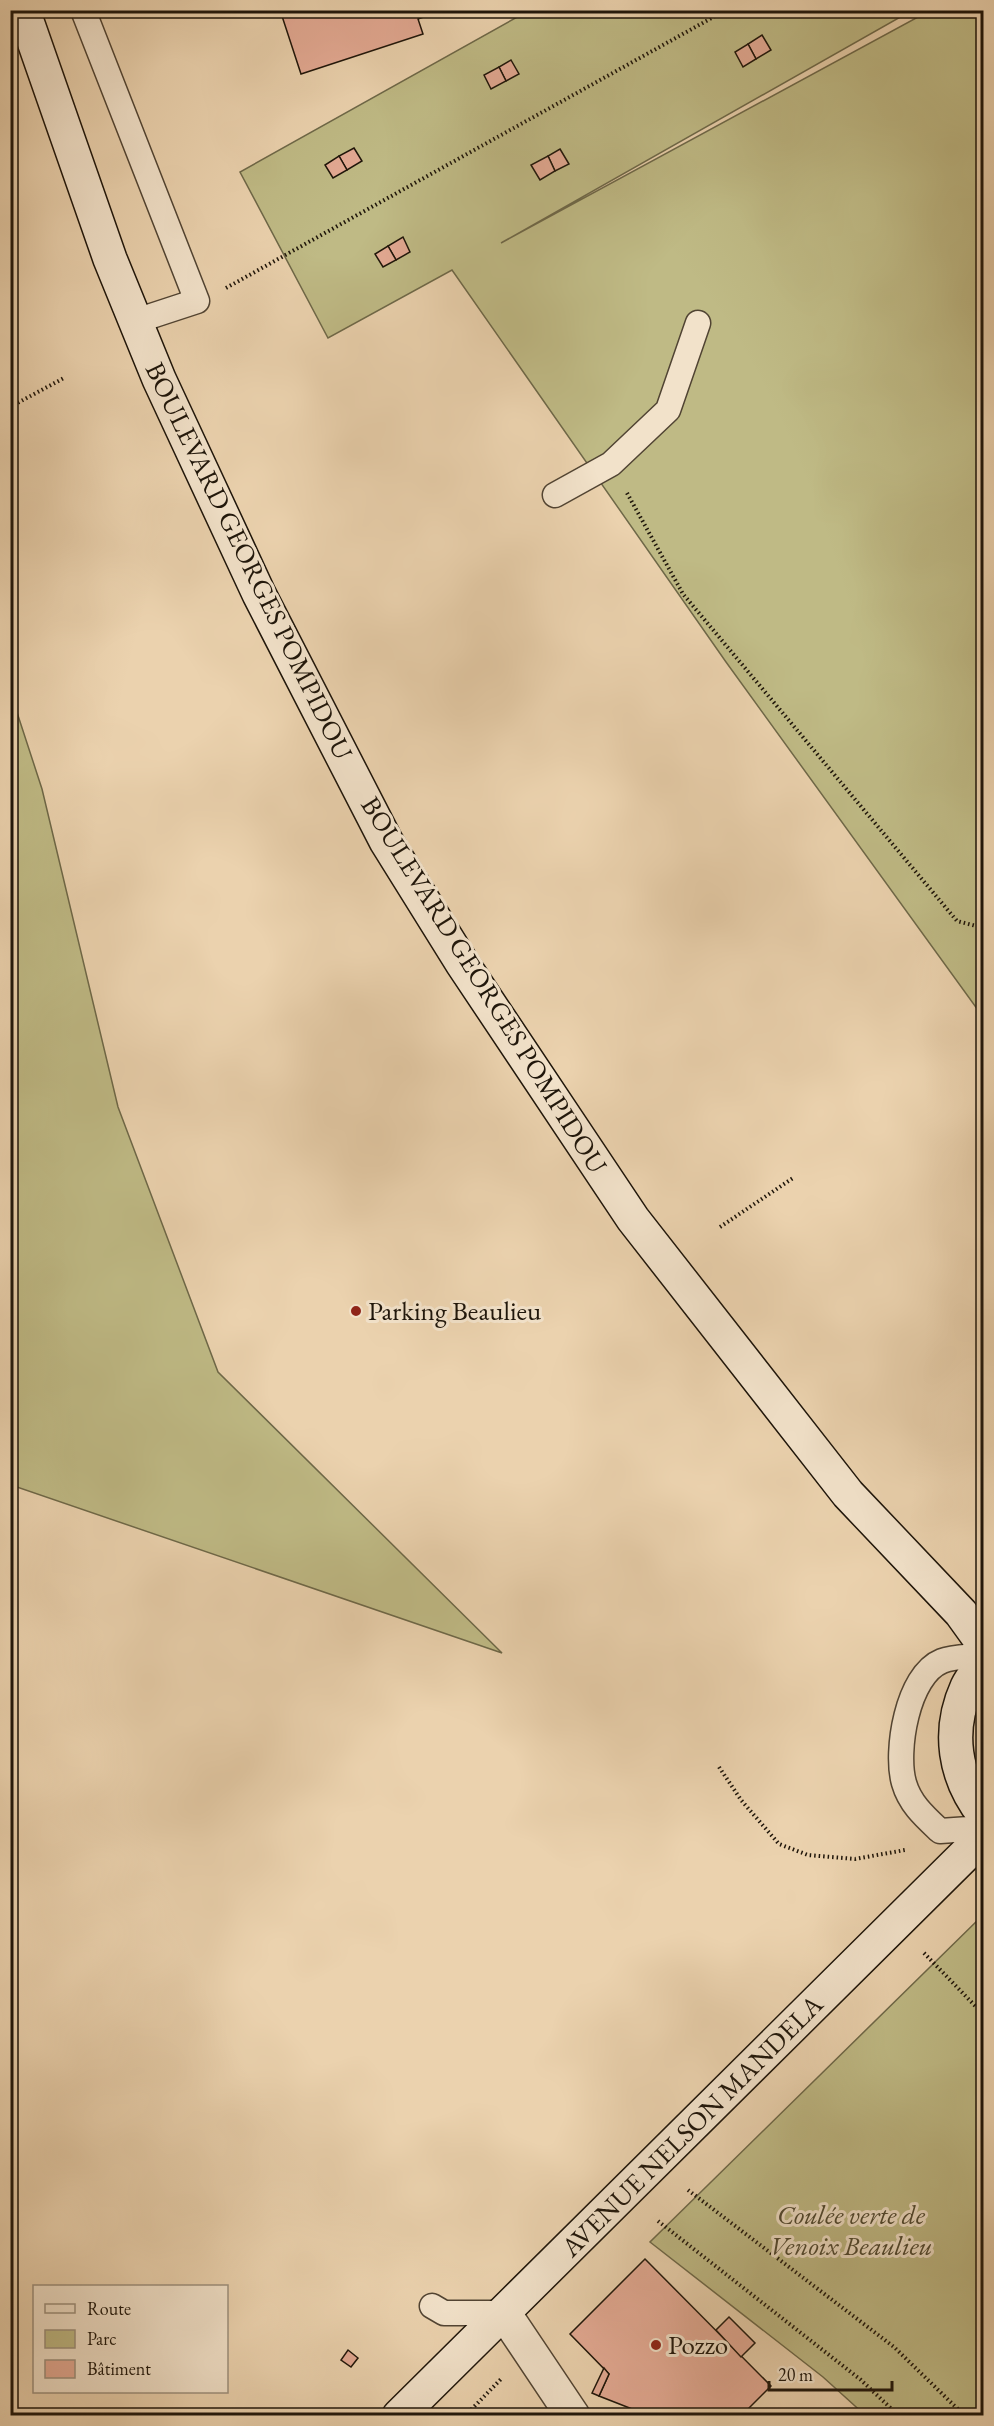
<svg xmlns="http://www.w3.org/2000/svg" width="994" height="2426" font-family="'EB Garamond',serif">
	<style>
		.green { fill: #bfba85; stroke: #6e6848; stroke-width: 1.5 }
		.building { fill: #e4aa94; stroke: #1e150a; stroke-width: 1.5 }
		.lines { fill: none; stroke-linecap: round; stroke-linejoin: round }
		.lane-casing { stroke: #514433; stroke-width: 27 }
		.street-casing { stroke: #514433; stroke-width: 36 }
		.secondary-casing { stroke: #1e150a; stroke-width: 36 }
		.path { stroke: #1e150a; stroke-width: 4; stroke-dasharray: 1.5 3; stroke-linecap: butt }
		.lane { stroke: #f2e2ca; stroke-width: 24 }
		.street { stroke: #f2e2ca; stroke-width: 33 }
		.secondary { stroke: #f2e2ca; stroke-width: 33 }
		.poi-dot { fill: #8f2418; stroke: #f2e2ca; stroke-width: 2 }
		.labels { text-anchor: middle; stroke-width: 6; stroke-linejoin: round; paint-order: stroke }
		.street-label { font-size: 27px; fill: #1e150a; stroke: #f2e2ca }
		.poi-label { font-size: 27px; fill: #1e150a; stroke: #f2e2ca; text-anchor: start }
		.park-label { font-size: 27px; font-style: italic; fill: #4e472f; stroke: #f2e2ca }
	</style>
	<rect width="100%" height="100%" fill="#ebd2ae"/>
	<filter id="stains"><feTurbulence type="fractalNoise" baseFrequency=".00333" numOctaves="4"/><feColorMatrix values="0 0 0 0 .2 0 0 0 0 .09 0 0 0 0 .02 0 0 0 .5 -.17"/></filter>
	<radialGradient id="worn" r=".72"><stop offset=".6" stop-color="#630" stop-opacity="0"/><stop offset="1" stop-color="#630" stop-opacity=".3"/></radialGradient>
	<g class="green">
		<polygon points="528,11 911,11 501,243 929,11 983,11 983,1017 726,662 452,270 328,338 240,172"/>
		<polygon points="11,694 42,789 118,1107 218,1372 502,1653 11,1485"/>
		<polygon points="983,1915 983,2415 865,2415 823,2377 650,2242"/>
	</g>
	<g class="building">
		<polygon points="280,10 443,10 418,19 423,34 301,74"/>
		<polygon points="762,35 771,50 756,59 748,44"/>
		<polygon points="748,44 756,59 743,67 735,52"/>
		<polygon points="511,60 519,74 506,81 499,67"/>
		<polygon points="499,67 506,81 491,89 484,75"/>
		<polygon points="354,148 362,161 347,170 339,156"/>
		<polygon points="560,149 569,164 555,171 548,156"/>
		<polygon points="339,156 347,170 333,178 325,165"/>
		<polygon points="548,156 555,171 540,180 531,165"/>
		<polygon points="403,237 410,252 396,260 388,246"/>
		<polygon points="388,246 396,260 383,267 375,254"/>
		<polygon points="645,2259 771,2386 741,2416 650,2416 599,2396 609,2374 570,2334"/>
		<polygon points="729,2317 755,2343 741,2357 716,2330"/>
		<polygon points="348,2350 358,2358 351,2367 341,2360"/>
		<polygon points="604,2368 609,2374 599,2396 592,2393"/>
	</g>
	<g class="lines">
		<g class="lane-casing">
			<g id="lane">
				<polyline points="83,10 197,301 136,321"/>
				<polyline points="555,495 611,464 668,410 698,323"/>
				<path d="M 984,1655 C 971,1657 954,1656 942,1661 C 907,1675 895,1752 904,1783 C 910,1804 925,1817 940,1831 L 984,1828"/>
				<polyline points="432,2306 444,2313 504,2313"/>
			</g>
		</g>
		<g class="street-casing">
			<polyline id="street" points="504,2313 573,2416"/>
		</g>
		<g class="secondary-casing">
			<g id="secondary">
				<polyline points="23,10 110,259 159,379 259,594 386,841 462,963 633,1219 848,1494 961,1613 984,1645"/>
				<path d="M 984,1663 C 978,1671 971,1678 967,1687 C 947,1731 954,1777 984,1815"/>
				<polyline points="399,2416 984,1836"/>
			</g>
		</g>
		<g class="path">
			<polyline points="226,288 726,10"/>
			<polyline points="10,407 64,378"/>
			<polyline points="627,493 683,594 957,921 984,928"/>
			<polyline points="720,1227 793,1178"/>
			<polyline points="719,1767 741,1800 779,1844 808,1855 855,1859 905,1850"/>
			<polyline points="924,1953 984,2015"/>
			<polyline points="688,2190 894,2347 965,2416"/>
			<polyline points="658,2221 861,2380 899,2416"/>
			<polyline points="465,2416 502,2378"/>
		</g>
		<use href="#lane" class="lane"/>
		<use href="#street" class="street"/>
		<use href="#secondary" class="secondary"/>
	</g>
	<g class="poi-dot">
		<circle cx="356" cy="1311" r="6"/>
		<circle cx="656" cy="2345" r="6"/>
	</g>
	<g class="labels">
		<g class="street-label">
			<text transform="translate(249 561) rotate(64)" y="9">BOULEVARD GEORGES POMPIDOU</text>
			<text transform="translate(484 985) rotate(58)" y="9">BOULEVARD GEORGES POMPIDOU</text>
			<text transform="translate(692 2126) rotate(-45)" y="9">AVENUE NELSON MANDELA</text>
		</g>
		<g class="poi-label">
			<text x="368" y="1320">Parking Beaulieu</text>
			<text x="668" y="2354">Pozzo</text>
		</g>
		<g class="park-label">
			<text x="851" y="2224">Coulée verte de<tspan x="851" dy="31">Venoix Beaulieu</tspan></text>
		</g>
	</g>
	<rect width="994" height="2426" fill="none" stroke="#ebd2ae" stroke-width="36"/>
	<rect x="12" y="12" width="970" height="2402" fill="none" stroke="#1e150a" stroke-width="3"/>
	<rect x="18" y="18" width="958" height="2390" fill="none" stroke="#1e150a" stroke-width="1.5"/>
	<rect x="33" y="2285" width="195" height="108" fill="#f2e2ca" stroke="#9d907d" stroke-width="1.5"/>
	<rect x="45" y="2304" width="30" height="9" fill="#f2e2ca" stroke="#9d907d" stroke-width="1.5"/>
	<text x="87" y="2315" font-size="18" fill="#1e150a">Route</text>
	<rect x="45" y="2330" width="30" height="18" fill="#bfba85" stroke="#9d907d" stroke-width="1.5"/>
	<text x="87" y="2345" font-size="18" fill="#1e150a">Parc</text>
	<rect x="45" y="2360" width="30" height="18" fill="#e4aa94" stroke="#9d907d" stroke-width="1.5"/>
	<text x="87" y="2375" font-size="18" fill="#1e150a">Bâtiment</text>
	<path d="M769 2381v9h123v-9" fill="none" stroke="#1e150a" stroke-width="3"/>
	<text x="778" y="2381" font-size="18" fill="#1e150a" stroke="#f2e2ca" stroke-width="4.5" paint-order="stroke">20 m</text>
	<rect width="100%" height="100%" filter="url(#stains)"/>
	<rect width="100%" height="100%" fill="url(#worn)"/>
</svg>
